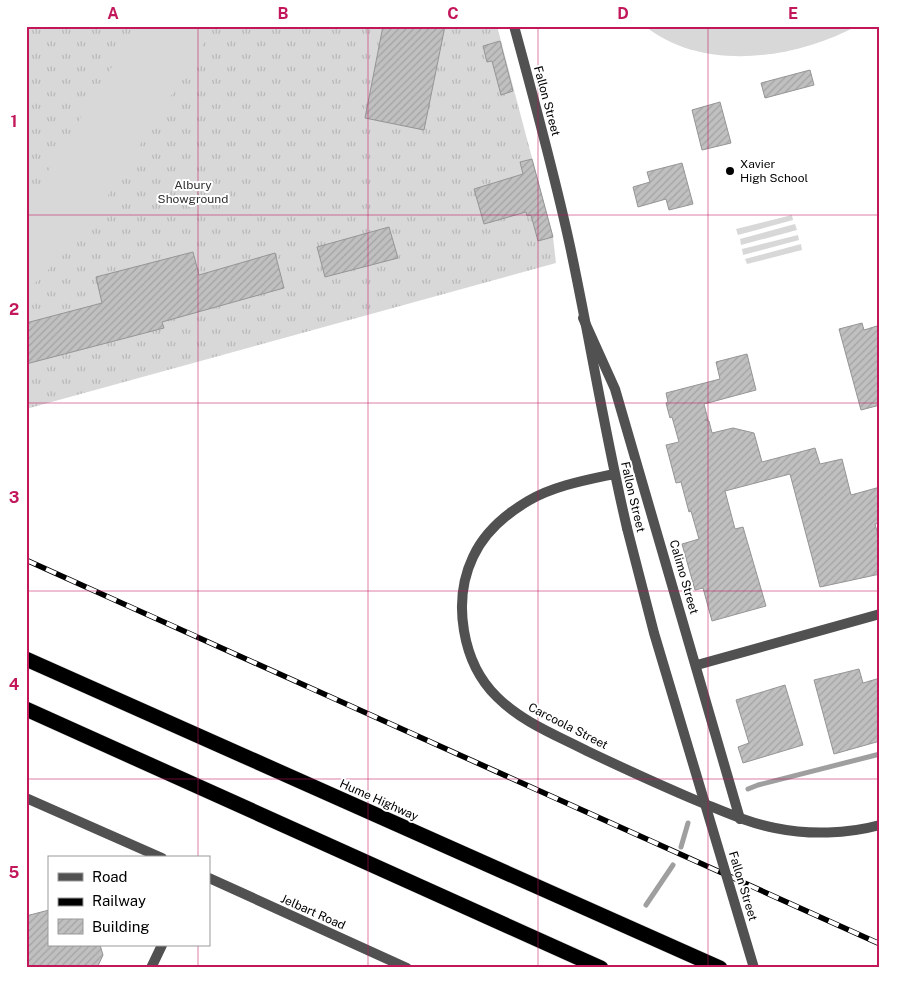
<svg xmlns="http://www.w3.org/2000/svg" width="906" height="994" font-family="'Public Sans',sans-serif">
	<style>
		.grass { fill: url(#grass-tufts) }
		.garden { fill: #d8d8d8 }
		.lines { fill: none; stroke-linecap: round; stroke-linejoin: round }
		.stream { stroke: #9f9f9f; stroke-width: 5 }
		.building { fill: url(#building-hatch); stroke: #959595 }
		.motorway-casing { stroke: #dbdbdb; stroke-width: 16 }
		.minor { stroke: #515151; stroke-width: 10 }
		.tertiary { stroke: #515151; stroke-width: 10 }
		.motorway { stroke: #000; stroke-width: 15 }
		.rail-casing { stroke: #000; stroke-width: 5.5 }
		.rail { stroke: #fff; stroke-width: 4; stroke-dasharray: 11; stroke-linecap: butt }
		.tertiary-bridge { stroke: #515151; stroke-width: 10 }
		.grid { fill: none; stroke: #c2185b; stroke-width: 1; stroke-opacity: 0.55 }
		.poi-dot { fill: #000; stroke: #fff; stroke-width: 2 }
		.labels { text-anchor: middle; stroke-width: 4; stroke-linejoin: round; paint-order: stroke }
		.street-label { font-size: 12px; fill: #000; stroke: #fff }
		.poi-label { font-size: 12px; fill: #000; stroke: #fff; text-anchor: start }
		.park-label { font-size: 12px; fill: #2f2f2f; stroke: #fff }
		.neatline { fill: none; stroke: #c2185b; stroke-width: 2 }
		.grid-label { font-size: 16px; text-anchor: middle; font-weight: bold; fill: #c2185b }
	</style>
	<defs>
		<pattern id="grass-tufts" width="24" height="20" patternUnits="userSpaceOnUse" patternTransform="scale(1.25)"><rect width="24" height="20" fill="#d8d8d8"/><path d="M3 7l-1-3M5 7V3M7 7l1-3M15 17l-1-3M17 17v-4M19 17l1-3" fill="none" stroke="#b8b8b8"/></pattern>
		<pattern id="building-hatch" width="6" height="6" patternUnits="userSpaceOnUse" patternTransform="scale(1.25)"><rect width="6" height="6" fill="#c0c0c0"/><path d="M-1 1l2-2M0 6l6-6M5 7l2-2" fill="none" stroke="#a3a3a3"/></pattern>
	</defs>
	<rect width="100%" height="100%" fill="#fff"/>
	<polygon class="grass" points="26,26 497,26 553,237 556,263 26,409"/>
	<g class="garden">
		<polygon points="137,26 215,26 83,235 36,282 26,289 26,202 35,192"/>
		<path d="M 645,26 L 857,26 C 795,59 703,73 645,26 Z"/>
		<polygon points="792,215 793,220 738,235 736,229"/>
		<polygon points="795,224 797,230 741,245 740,239"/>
		<polygon points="798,235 799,240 743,255 742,249"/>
		<polygon points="801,244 802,250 747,264 745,259"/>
	</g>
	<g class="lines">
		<g class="stream">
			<polyline points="748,789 758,785 880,754"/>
			<polyline points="681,847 688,823"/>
			<polyline points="646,905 673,865"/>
		</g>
	</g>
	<g class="building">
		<polygon points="383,26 445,26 424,130 365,118"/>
		<polygon points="500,41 513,91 501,95 492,61 487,62 483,46"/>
		<polygon points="810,70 814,85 765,98 761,83"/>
		<polygon points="720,102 731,143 702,150 692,110"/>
		<polygon points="532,159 553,237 538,241 531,215 527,216 526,212 484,224 474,189 523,174 520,162"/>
		<polygon points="682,163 693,204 669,210 666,199 638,207 633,187 650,182 647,172"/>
		<polygon points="389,227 398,258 325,277 317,247"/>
		<polygon points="193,252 199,275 275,253 284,288 162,322 164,328 26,364 26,323 102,303 96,277"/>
		<polygon points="862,323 864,330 877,326 880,336 880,405 861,410 839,329"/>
		<polygon points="747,354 756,390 704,404 708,420 705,420 709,421 712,433 733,428 754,433 762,462 815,448 820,464 842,459 851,495 880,487 880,523 875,524 880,542 880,574 820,587 790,474 725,491 735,529 743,527 766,606 712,621 703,588 695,590 682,544 699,539 691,511 689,512 681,482 676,483 666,445 679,442 672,417 670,418 666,403 668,402 666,393 720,379 716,362"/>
		<polygon points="859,669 863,683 880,678 880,741 834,754 814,680"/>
		<polygon points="785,685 803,745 743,763 738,747 749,743 736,700"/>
		<polygon points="49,910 49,945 100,945 103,955 97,968 26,968 26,916"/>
	</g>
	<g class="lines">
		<g class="motorway-casing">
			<g id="motorway">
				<polyline points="26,659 720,968"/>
				<polyline points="26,709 601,968"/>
			</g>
		</g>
		<polyline class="minor" points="151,968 162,945"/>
		<g class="tertiary">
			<path d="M 514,26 C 534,99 554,172 570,246 C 590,340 605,435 627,528"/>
			<polyline points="583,318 615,389 740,819"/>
			<path d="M 614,474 C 586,480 553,486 528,501 C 506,514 484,533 473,557 C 452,601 462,663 497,697 C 522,722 556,735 587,751 C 625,769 662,786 700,802 C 725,812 749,823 775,828 C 809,835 847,834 880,825"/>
			<polyline points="697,665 880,614"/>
			<polyline points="26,798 162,858"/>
			<polyline points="209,878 407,968"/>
		</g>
		<use href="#motorway" class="motorway"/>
		<g class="rail-casing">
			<polyline id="rail" points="26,560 880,944"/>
		</g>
		<use href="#rail" class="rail"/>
		<polyline class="tertiary-bridge" points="627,528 654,633 754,968"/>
	</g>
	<path class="grid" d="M 198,26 L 198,858M 368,26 L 368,968M 538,26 L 538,968M 708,26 L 708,968M 26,215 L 880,215M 26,403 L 880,403M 26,591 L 880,591M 26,779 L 880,779M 198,945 L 198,968"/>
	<circle class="poi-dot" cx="730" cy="171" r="5"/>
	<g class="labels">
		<g class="street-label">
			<text transform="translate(547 101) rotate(75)" y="4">Fallon Street</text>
			<text transform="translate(633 497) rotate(77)" y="4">Fallon Street</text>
			<text transform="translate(684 577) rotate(74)" y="4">Calimo Street</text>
			<text transform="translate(568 726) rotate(27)" y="4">Carcoola Street</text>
			<text transform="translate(379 800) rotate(24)" y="4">Hume Highway</text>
			<text transform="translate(743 886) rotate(73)" y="4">Fallon Street</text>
			<text transform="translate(313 912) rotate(24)" y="4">Jelbart Road</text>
		</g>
		<g class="poi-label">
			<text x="740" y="168">Xavier<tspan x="740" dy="14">High School</tspan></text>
		</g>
		<g class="park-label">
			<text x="193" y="189">Albury<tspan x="193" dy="14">Showground</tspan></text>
		</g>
	</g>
	<rect width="906" height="994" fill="none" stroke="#ffffff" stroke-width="55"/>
	<rect x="48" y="856" width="162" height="90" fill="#ffffff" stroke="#999999"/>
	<rect x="58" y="873" width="25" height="8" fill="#515151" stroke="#999999"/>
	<text x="92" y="882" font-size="15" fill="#000000">Road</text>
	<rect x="58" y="898" width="25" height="8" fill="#000000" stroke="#999999"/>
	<text x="92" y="906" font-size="15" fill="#000000">Railway</text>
	<rect x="58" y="919" width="25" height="15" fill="url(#building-hatch)" stroke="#999999"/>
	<text x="92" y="932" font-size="15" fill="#000000">Building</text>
	<rect x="28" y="28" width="850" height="938" class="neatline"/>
	<g class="grid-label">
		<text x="113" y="19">A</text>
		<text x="283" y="19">B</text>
		<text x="453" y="19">C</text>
		<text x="623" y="19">D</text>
		<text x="793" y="19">E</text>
		<text x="14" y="127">1</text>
		<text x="14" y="315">2</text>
		<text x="14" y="503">3</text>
		<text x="14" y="690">4</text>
		<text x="14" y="878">5</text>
	</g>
</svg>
